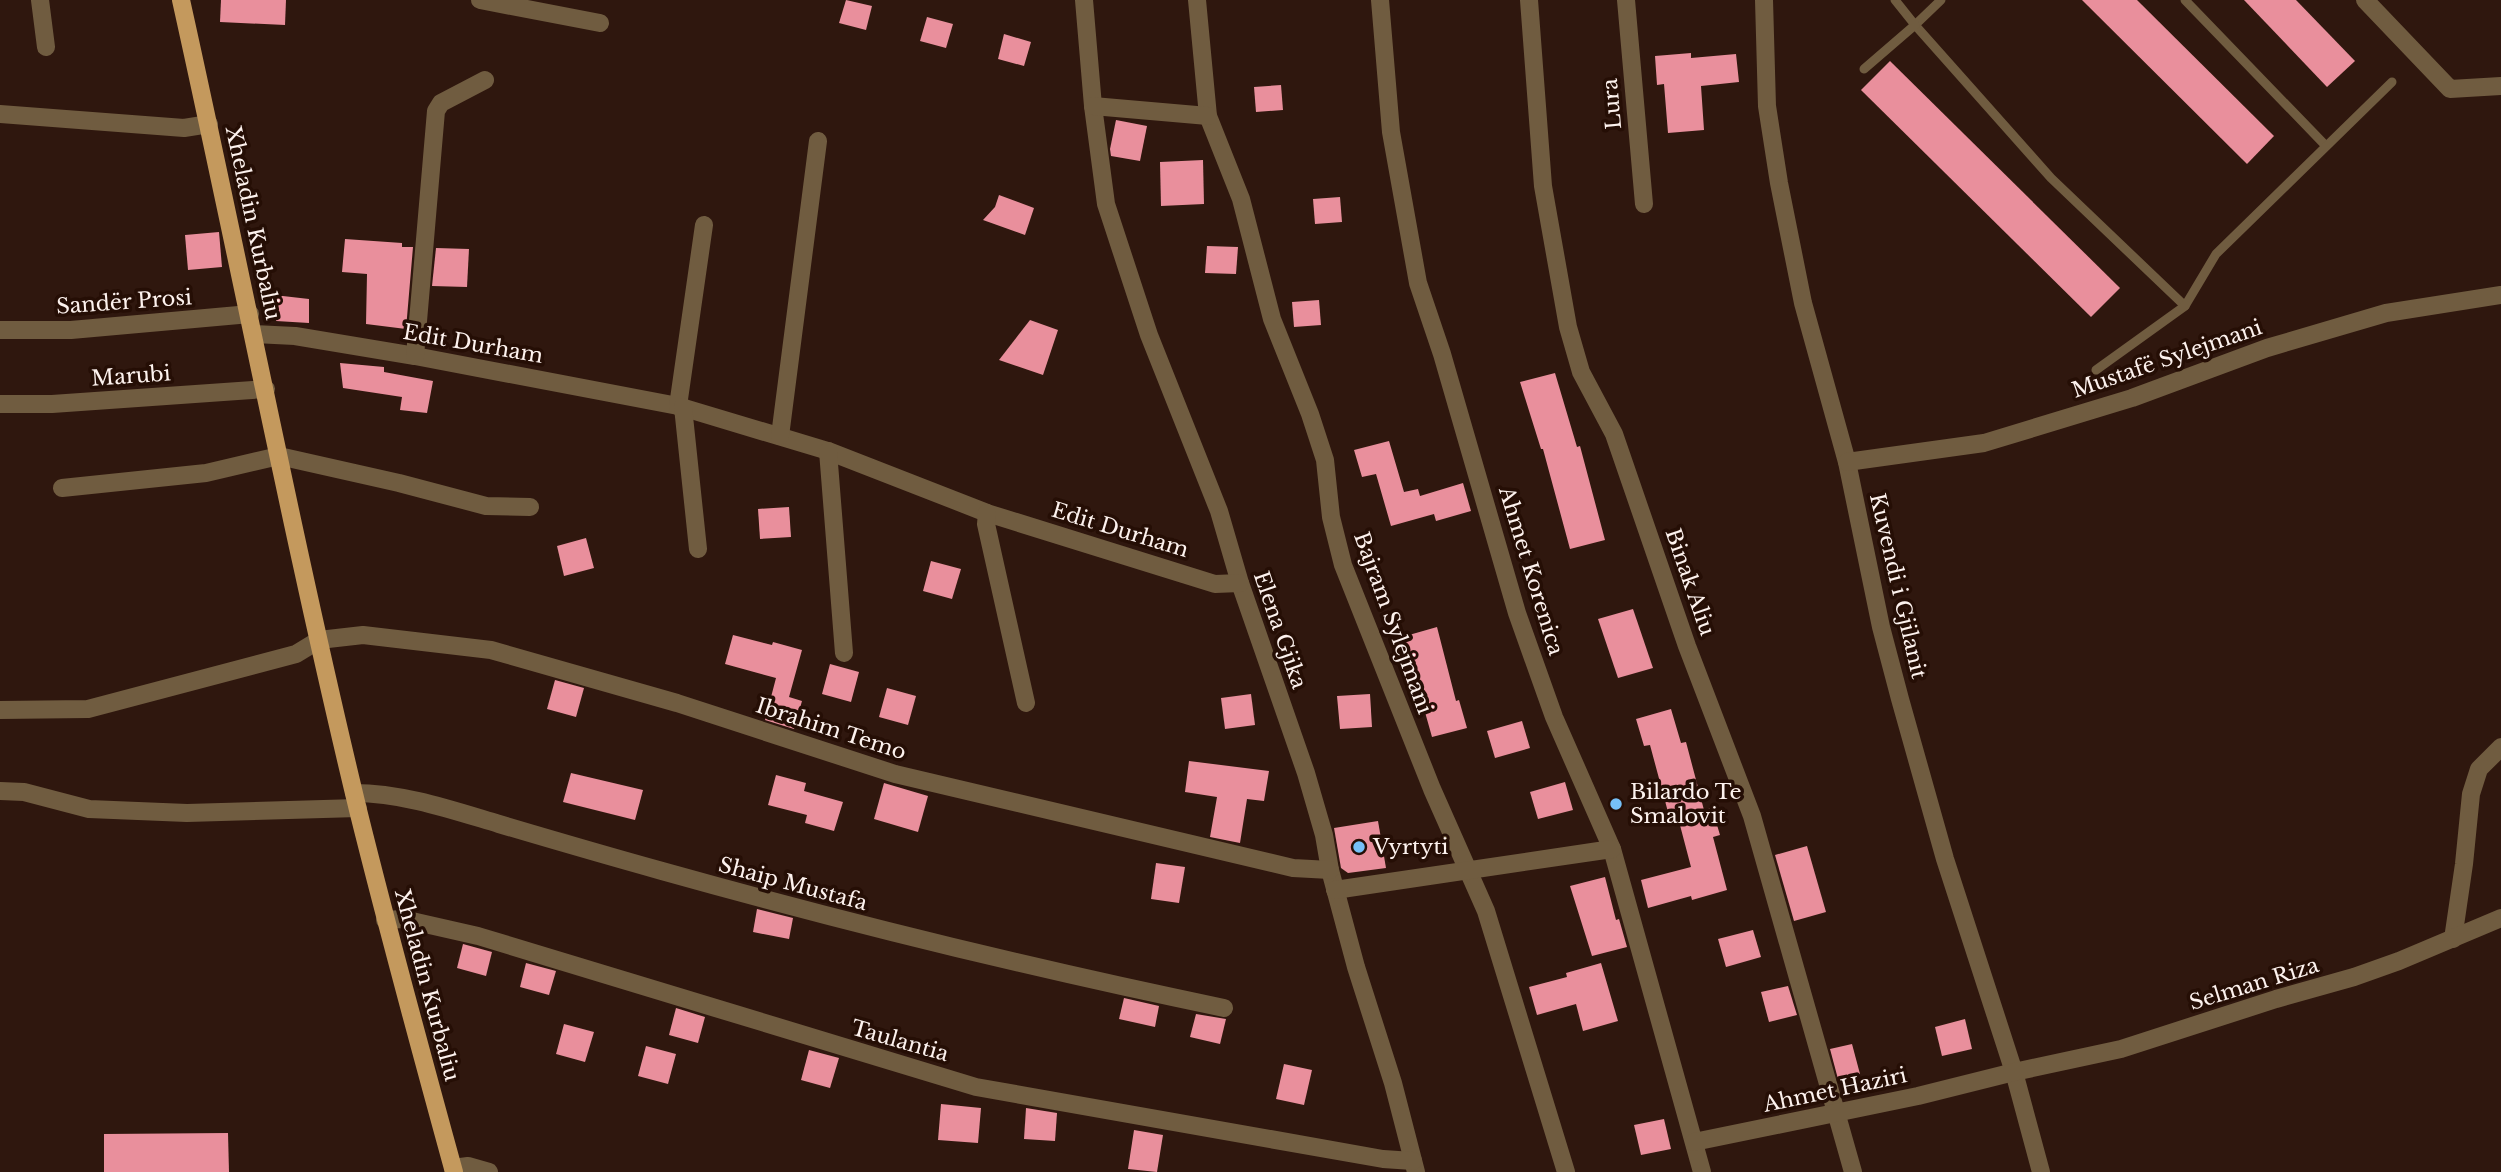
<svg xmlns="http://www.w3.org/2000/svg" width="2501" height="1172" font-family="'Libre Baskerville',serif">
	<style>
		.building { fill: #e98f9c }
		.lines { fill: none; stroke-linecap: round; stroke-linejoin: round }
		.lane { stroke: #705c40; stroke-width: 9 }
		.street { stroke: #705c40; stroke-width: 18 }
		.primary { stroke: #c4995d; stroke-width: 18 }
		.poi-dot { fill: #76c0f7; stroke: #250e05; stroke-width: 2.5 }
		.labels { text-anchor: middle; stroke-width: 7; stroke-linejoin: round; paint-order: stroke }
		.street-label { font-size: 21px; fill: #fdf2ee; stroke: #250e05 }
		.poi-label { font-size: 21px; fill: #fdf2ee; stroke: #250e05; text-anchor: start }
	</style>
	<rect width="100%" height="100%" fill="#2f170e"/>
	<g class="building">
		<polygon points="221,0 286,0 285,25 220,22"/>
		<polygon points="846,0 872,6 866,30 839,23"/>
		<polygon points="2082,0 2137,0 2274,136 2247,164"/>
		<polygon points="2244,0 2296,0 2355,61 2327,87"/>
		<polygon points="927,17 953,24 946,48 920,41"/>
		<polygon points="1004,34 1031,42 1024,66 998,59"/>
		<polygon points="1691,53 1691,58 1736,54 1739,82 1701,86 1704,130 1668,133 1664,84 1657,85 1655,56"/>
		<polygon points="1890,61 2120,288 2091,317 1861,90"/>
		<polygon points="1281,85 1283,110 1256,112 1254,87"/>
		<polygon points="1116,120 1147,126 1140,161 1111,156 1110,149"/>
		<polygon points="1203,160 1204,204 1161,206 1160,162"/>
		<polygon points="999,195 1034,208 1025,235 983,220 995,207"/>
		<polygon points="1340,197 1342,222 1315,224 1313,199"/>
		<polygon points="219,232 222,267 188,270 185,235"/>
		<polygon points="345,239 402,243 402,247 413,247 406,329 366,324 367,274 342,272"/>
		<polygon points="1207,246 1238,247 1236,274 1205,273"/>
		<polygon points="436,248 469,249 467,287 432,286"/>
		<polygon points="274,295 309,299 309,323 276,321"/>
		<polygon points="1319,300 1321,325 1294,327 1292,302"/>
		<polygon points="1030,320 1058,330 1043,375 999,360"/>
		<polygon points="340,363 384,367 384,372 433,381 427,413 400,410 402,397 343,388"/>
		<polygon points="1555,373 1577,447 1580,446 1605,540 1570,549 1543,449 1541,449 1520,382"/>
		<polygon points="1389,441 1404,492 1418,489 1420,496 1463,483 1471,511 1436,521 1434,514 1391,526 1376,474 1362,477 1354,450"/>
		<polygon points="789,507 791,537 760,539 758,509"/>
		<polygon points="586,538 594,568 564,576 557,546"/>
		<polygon points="931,561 961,569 952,599 923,591"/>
		<polygon points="1633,609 1653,668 1618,678 1598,619"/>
		<polygon points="1437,627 1456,701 1459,700 1467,728 1432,737 1423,705 1420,706 1402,637"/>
		<polygon points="733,635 772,645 773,642 802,650 789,697 802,701 794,729 765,720 776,678 725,664"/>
		<polygon points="830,664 859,672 851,702 822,694"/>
		<polygon points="555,680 584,688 576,717 547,709"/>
		<polygon points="887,688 916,696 908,725 879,717"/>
		<polygon points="1251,694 1255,725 1225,729 1221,698"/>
		<polygon points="1370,694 1372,727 1340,729 1337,696"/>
		<polygon points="1671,709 1681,743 1686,742 1704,810 1712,808 1720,835 1713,837 1727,890 1692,900 1691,896 1648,908 1641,880 1691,867 1676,810 1668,812 1650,745 1644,746 1636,719"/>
		<polygon points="1522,721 1530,748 1495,758 1487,731"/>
		<polygon points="1189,761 1269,771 1264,801 1247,799 1240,843 1210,837 1217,797 1185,792"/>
		<polygon points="571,773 643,790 635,820 563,802"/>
		<polygon points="776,775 806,783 804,791 843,802 834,831 805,823 807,815 768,805"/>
		<polygon points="1565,782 1573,810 1538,819 1530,792"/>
		<polygon points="884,783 928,796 918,832 874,819"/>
		<polygon points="1378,821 1386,868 1348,873 1341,868 1334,828"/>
		<polygon points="1807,846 1826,912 1794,921 1775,855"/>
		<polygon points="1156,863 1185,867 1179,903 1151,899"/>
		<polygon points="1605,877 1616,920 1619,919 1627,947 1592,956 1570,886"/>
		<polygon points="757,909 793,918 789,939 753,932"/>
		<polygon points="1753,930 1761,957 1726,967 1718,939"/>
		<polygon points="463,944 492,952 486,976 457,968"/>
		<polygon points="526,963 556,971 549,995 520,987"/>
		<polygon points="1601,963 1618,1021 1583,1031 1576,1004 1537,1015 1529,987 1567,977 1566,973"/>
		<polygon points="1788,986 1797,1015 1769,1022 1761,992"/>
		<polygon points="1124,998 1159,1006 1155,1027 1119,1019"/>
		<polygon points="676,1008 705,1017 698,1043 669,1035"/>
		<polygon points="1196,1014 1226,1019 1220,1044 1190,1037"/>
		<polygon points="1965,1019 1972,1049 1942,1056 1935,1027"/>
		<polygon points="564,1024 594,1032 585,1062 556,1054"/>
		<polygon points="1852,1044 1860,1074 1838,1079 1830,1049"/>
		<polygon points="646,1046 676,1054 668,1084 638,1076"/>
		<polygon points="809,1050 839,1058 830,1088 801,1080"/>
		<polygon points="1284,1064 1312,1070 1304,1105 1276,1099"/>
		<polygon points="941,1104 981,1108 978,1143 938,1140"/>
		<polygon points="1026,1108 1057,1113 1055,1141 1024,1139"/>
		<polygon points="1664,1119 1671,1149 1641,1155 1634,1125"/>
		<polygon points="1134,1130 1163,1135 1157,1172 1128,1169"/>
		<polygon points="228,1133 229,1172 104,1172 104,1134"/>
	</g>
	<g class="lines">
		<g class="lane">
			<polyline points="1941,0 1915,25 2051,178 2185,306"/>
			<polyline points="2185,0 2326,146"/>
			<polyline points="1864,69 1915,25 1895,0"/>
			<polyline points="2096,370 2185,306 2216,254 2392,82"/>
		</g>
		<g class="street">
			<polyline points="40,0 46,47"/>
			<polyline points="480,0 600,23"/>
			<polyline points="1084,0 1093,106 1106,204 1149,335 1219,511 1240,583 1306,773 1324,835 1330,870 1356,967 1393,1083 1416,1172"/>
			<polyline points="1197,0 1208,116 1241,199 1272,319 1310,414 1325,460 1331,517 1343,565 1432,789 1486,911 1566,1172"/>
			<polyline points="1380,0 1391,132 1418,283 1442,354 1517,613 1554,717 1612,849 1702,1172"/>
			<polyline points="1529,0 1543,186 1568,327 1581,372 1614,434 1687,646 1752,816 1853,1172"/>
			<polyline points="1626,0 1644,204"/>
			<polyline points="1764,0 1767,106 1779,183 1803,303 1847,462 1881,627 1900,699 1945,859 2014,1072 2041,1172"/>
			<polyline points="2365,0 2450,89 2501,86"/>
			<polyline points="1093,106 1208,116"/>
			<polyline points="0,114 184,128 209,124"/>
			<polyline points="0,330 71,330 250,314"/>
			<polyline points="254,334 295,336 415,356 678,406 828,451 987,513 1215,584 1240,583"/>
			<polyline points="415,356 436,111 441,103 485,80"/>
			<polyline points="0,404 52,404 266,389"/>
			<polyline points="678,406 704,225"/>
			<polyline points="683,407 698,549"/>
			<polyline points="780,436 818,141"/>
			<polyline points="828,451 844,653"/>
			<polyline points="1847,462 1984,443 2132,398 2267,348 2386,313 2501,295"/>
			<polyline points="62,488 206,473 279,456 399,483 486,506 530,507"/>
			<polyline points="987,513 986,524 1026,703"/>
			<polyline points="0,710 88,709 296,654 319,640 363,635 491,650 677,703 895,774 1293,868 1330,870"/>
			<polyline points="0,791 24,792 89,809 187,813 358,808"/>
			<path d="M 354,793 C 403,793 452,810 499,824 C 553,840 608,856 662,871 C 848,923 1035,969 1224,1008"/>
			<polyline points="1335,890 1612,849"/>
			<polyline points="385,920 403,919 478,936 976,1087 1383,1159 1413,1161"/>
			<polyline points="2453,939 2464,864 2471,794 2479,769 2501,747"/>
			<polyline points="1694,1142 1918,1096 2014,1072 2121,1049 2276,999 2354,977 2399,961 2501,918"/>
			<polyline points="453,1168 468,1166 489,1172"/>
		</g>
		<path class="primary" d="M 181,0 C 241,270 293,541 358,810 C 388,931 421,1052 454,1172"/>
	</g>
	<g class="poi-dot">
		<circle cx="1616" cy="804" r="7"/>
		<circle cx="1359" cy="847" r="7"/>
	</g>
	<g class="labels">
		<g class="street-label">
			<text transform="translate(1612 104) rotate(-95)" y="7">Lura</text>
			<text transform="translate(253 223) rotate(78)" y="7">Xheladin Kurbaliu</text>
			<text transform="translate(124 302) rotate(-4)" y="7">Sandër Prosi</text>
			<text transform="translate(473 344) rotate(10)" y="7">Edit Durham</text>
			<text transform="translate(2167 359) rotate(-19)" y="7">Mustafë Sylejmani</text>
			<text transform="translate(131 376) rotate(-4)" y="7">Marubi</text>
			<text transform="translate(1120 530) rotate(17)" y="7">Edit Durham</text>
			<text transform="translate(1531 571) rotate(73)" y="7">Ahmet Korenica</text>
			<text transform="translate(1690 582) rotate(71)" y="7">Binak Aliu</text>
			<text transform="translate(1898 586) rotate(77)" y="7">Kuvendi i Gjilanit</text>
			<text transform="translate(1393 623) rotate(70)" y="7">Bajram Sylejmani</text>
			<text transform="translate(1280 630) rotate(71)" y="7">Elena Gjika</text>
			<text transform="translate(831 729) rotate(18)" y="7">Ibrahim Temo</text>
			<text transform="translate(793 884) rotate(15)" y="7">Shaip Mustafa</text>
			<text transform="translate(2254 984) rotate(-17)" y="7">Selman Riza</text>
			<text transform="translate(427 985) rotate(75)" y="7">Xheladin Kurbaliu</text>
			<text transform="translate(900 1041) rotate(16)" y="7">Taulantia</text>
			<text transform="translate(1835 1090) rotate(-12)" y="7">Ahmet Haziri</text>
		</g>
		<g class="poi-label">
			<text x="1630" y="799">Bilardo Te<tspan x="1630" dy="24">Smalovit</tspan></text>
			<text x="1373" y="854">Vyrtyti</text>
		</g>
	</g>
</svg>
